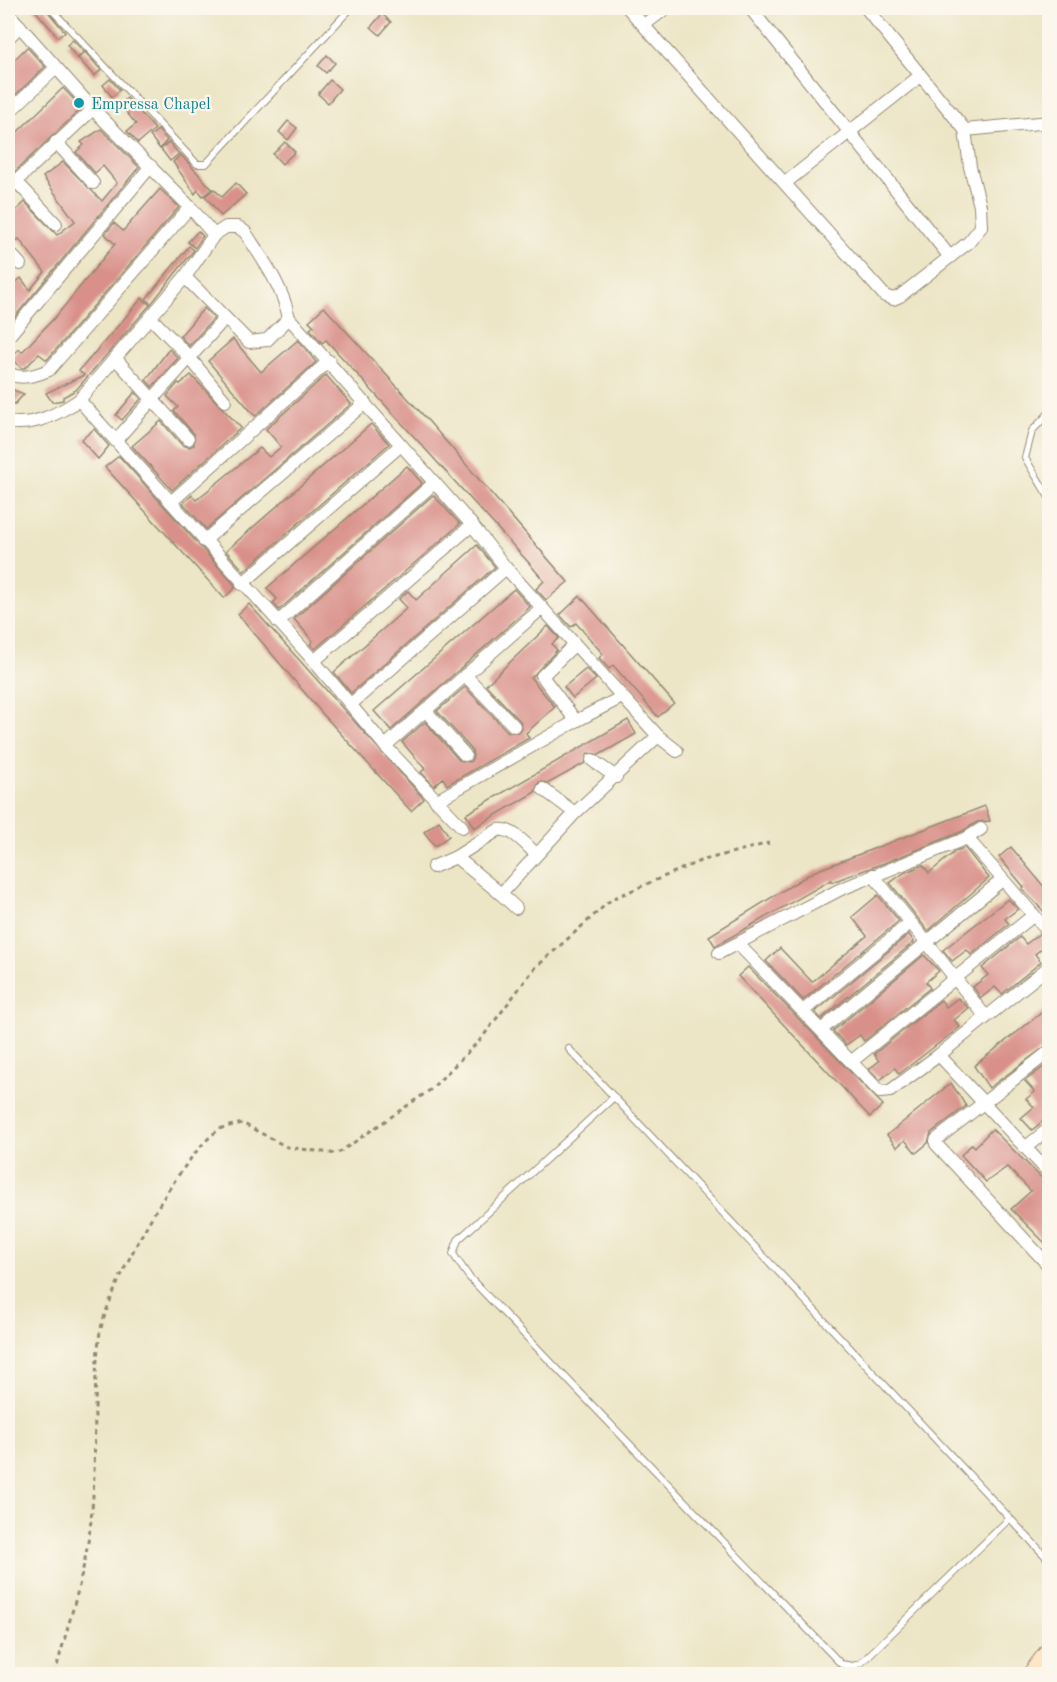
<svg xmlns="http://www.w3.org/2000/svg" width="1057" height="1682" font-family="'Old Standard TT',serif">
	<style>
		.building { fill: #d9908a }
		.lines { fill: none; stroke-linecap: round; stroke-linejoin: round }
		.service-casing { stroke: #948872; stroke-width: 8 }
		.minor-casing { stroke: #948872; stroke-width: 14 }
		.secondary-casing { stroke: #948872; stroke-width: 20 }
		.path { stroke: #948872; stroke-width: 3; stroke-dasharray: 4.5 4.5; stroke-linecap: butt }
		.service { stroke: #fff; stroke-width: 6 }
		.minor { stroke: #fff; stroke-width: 12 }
		.secondary { stroke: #fde5c5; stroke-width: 18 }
		.culture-dot { fill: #0f9aa8; stroke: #fbf7ec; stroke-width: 2 }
		.labels { text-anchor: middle; stroke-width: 4.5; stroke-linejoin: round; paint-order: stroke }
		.culture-label { font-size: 16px; fill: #0d838f; stroke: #fbf7ec; text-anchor: start }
	</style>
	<rect width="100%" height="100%" fill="#fbf7ec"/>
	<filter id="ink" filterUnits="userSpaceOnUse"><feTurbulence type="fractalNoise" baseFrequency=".0167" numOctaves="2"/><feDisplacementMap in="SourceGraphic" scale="12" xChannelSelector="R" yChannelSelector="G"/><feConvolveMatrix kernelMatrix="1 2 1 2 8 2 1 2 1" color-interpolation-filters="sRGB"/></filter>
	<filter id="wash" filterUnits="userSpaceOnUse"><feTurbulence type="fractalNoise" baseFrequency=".008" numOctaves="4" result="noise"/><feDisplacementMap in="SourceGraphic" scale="24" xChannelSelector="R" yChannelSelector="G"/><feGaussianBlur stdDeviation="1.35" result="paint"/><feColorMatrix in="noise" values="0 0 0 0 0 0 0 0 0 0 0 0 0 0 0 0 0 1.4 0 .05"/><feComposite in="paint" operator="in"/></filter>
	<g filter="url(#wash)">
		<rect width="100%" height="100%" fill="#ece5c6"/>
		<g id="blocks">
			<g class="building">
				<polygon points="33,8 45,8 65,32 58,37"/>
				<polygon points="382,14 391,22 380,35 371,27"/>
				<polygon points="73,40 84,52 77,58 67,45"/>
				<polygon points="27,47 45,67 8,102 8,66"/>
				<polygon points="85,52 101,70 94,76 78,58"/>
				<polygon points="327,55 335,63 326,73 318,66"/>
				<polygon points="110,79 120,90 112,97 103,85"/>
				<polygon points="330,80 340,89 328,103 318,94"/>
				<polygon points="63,88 82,108 8,178 8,141"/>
				<polygon points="127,98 155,129 138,143 127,131 136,124 120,104"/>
				<polygon points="288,121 297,128 288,140 279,132"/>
				<polygon points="101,129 139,167 8,325 8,289 21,278 30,290 45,272 19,239 12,244 8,243 8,218 25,202 57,235 75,221 43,177 63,162 102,201 117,183 103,166 95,173 76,152 84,145 81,142"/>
				<polygon points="158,130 167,140 160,149 150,136"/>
				<polygon points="169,142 179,154 170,161 161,149"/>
				<polygon points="285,142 295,152 282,164 273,154"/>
				<polygon points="181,155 212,189 203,196 198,190 195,194 173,162"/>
				<polygon points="236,183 246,194 221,216 205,196 214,189 222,197"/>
				<polygon points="160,189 179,207 47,360 39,354 25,368 21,368 11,357 19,349 22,352 58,314 109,251 115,244 105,234 114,223 123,231"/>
				<polygon points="198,231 203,236 195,248 188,242"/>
				<polygon points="189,246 194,250 151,304 146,299"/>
				<polygon points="142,298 150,305 76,390 63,397 63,400 52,402 46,393 84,375 79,371"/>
				<polygon points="324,307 424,416 568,582 546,600 536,589 544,581 529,563 326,340 322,343 310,329 314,326 309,321"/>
				<polygon points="204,308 214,318 189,346 180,336"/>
				<polygon points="233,339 261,372 298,340 316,362 255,416 208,361"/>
				<polygon points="169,349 178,358 152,387 146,380"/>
				<polygon points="191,375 241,428 172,490 132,446 161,421 182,445 189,447 194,445 194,434 174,411 178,407 167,396 178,383 180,384"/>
				<polygon points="326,375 351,404 206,529 183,503 192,495 196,500 260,448 269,457 281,447 266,429"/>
				<polygon points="8,388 24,394 15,404 8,401"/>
				<polygon points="135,392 141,399 122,420 116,415"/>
				<polygon points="371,424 389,444 244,571 226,551"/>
				<polygon points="94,429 109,446 98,459 81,440"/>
				<polygon points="119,456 234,584 235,588 224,598 105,467"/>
				<polygon points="407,466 422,483 279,610 273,603 277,599 267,588"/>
				<polygon points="433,495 460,524 315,649 310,644 313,641 294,619"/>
				<polygon points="477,545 495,567 351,693 334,672 407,608 399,599 408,591 416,600"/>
				<polygon points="514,589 530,607 391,730 374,711"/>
				<polygon points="580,596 674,703 658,717 613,665 609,669 599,658 603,654 576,623 571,627 560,615"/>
				<polygon points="249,604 424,799 411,811 321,712 238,614"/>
				<polygon points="548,626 559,638 552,644 557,650 531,678 555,707 526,733 529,738 447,785 443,778 434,786 421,772 425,769 402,742 425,722 459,760 470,762 473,757 472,750 437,711 465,687 508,732 519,732 522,728 520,721 486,685"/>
				<polygon points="586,669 596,679 573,698 564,687"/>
				<polygon points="628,720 636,734 599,755 588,753 585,763 549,783 539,782 535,792 474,828 466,814"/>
				<polygon points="985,806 990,821 977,822 963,831 884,863 832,882 831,880 715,946 709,936 813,872"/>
				<polygon points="439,821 449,836 435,846 424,832"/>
				<polygon points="1011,847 1050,894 1050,918 1022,889 1024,887 999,857"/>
				<polygon points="965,848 989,878 928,931 890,883 904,873 923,865 929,873 956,851"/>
				<polygon points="878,895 899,921 803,1000 766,961 780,948 812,982 867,936 852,917"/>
				<polygon points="1008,899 1018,909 1005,919 1009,924 971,955 967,950 952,961 943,950"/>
				<polygon points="909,934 914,942 821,1019 815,1012"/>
				<polygon points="1039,934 1050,942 1035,954 1041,962 1002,994 995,987 981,998 973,987 988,975 982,968 1020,937 1026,944"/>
				<polygon points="924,955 939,971 926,982 930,988 864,1041 860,1035 846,1045 833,1031"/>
				<polygon points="748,967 883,1105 870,1117 738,976"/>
				<polygon points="958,998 969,1008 954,1020 960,1027 899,1074 895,1068 880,1080 869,1069 879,1061 874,1054 941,1000 946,1007"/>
				<polygon points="1050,1006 1050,1043 989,1088 974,1066"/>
				<polygon points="1050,1062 1050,1120 1043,1121 1032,1130 1021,1118 1034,1107 1026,1099 1035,1092 1025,1081"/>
				<polygon points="951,1083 966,1106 931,1133 928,1143 916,1153 905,1140 897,1147 887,1135"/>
				<polygon points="992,1129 1050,1186 1050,1248 1011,1209 1031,1191 1007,1167 986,1182 961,1155 972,1144 975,1147"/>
			</g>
		</g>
	</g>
	<g filter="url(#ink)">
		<use href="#blocks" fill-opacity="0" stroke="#948872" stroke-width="1.5"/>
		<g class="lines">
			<g class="service-casing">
				<g id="service">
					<polyline points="50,8 197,164 206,164 351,8"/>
					<polyline points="1050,412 1032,431 1025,458 1050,499"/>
					<polyline points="569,1049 1050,1561"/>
					<polyline points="614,1097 458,1240 453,1254 469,1277 841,1664 853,1666 861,1663 1009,1519"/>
				</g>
			</g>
			<g class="minor-casing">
				<g id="minor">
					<polyline points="628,8 885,296 893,299 900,296 969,242 981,227 980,206 970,167 965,130 866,8"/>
					<polyline points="750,8 950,257"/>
					<polyline points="8,13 93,109 190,207 214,235"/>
					<polyline points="644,25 666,8"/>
					<polyline points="8,38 20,26"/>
					<polyline points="8,113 56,68"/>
					<polyline points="965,130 1050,122"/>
					<polyline points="56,142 93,183"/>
					<polyline points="16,181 56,224"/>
					<polyline points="785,183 920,76"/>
					<polyline points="8,189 93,109"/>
					<polyline points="8,251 20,264"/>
					<polyline points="185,277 249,342 267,340 289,318"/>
					<polyline points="151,318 189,357 225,401"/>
					<polyline points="8,337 151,166"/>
					<polyline points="116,359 188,439"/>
					<path d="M 8,372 C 18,381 37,375 49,370 L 190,207"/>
					<polyline points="79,400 314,661 385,746 462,827"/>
					<path d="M 8,422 C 33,427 58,414 79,400 L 185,277 L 214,235 L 226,227 L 238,227 L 245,232 C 263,260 282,285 289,318 L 472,525 L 506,568 L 658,736 L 575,813 L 501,894 L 456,857 L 498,830 C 513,828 525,844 536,854"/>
					<polyline points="116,440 225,318"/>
					<polyline points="171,502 329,361"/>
					<polyline points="204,541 365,403"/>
					<polyline points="242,584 401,445"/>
					<polyline points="278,622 433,484"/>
					<polyline points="574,645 542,676 576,721"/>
					<polyline points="314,661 472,525"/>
					<polyline points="465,675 514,726"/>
					<polyline points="351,704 506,568"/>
					<polyline points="426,711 465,755"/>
					<polyline points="658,736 677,751"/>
					<polyline points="385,746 542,608"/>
					<polyline points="592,760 616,777"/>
					<polyline points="543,789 575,813"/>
					<polyline points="436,801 576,721 622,697"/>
					<polyline points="967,838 981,829"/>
					<polyline points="433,867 456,857"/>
					<polyline points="873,875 986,1017"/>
					<polyline points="501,894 516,908"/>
					<polyline points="739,945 880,1092 890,1091 939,1055"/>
					<polyline points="719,953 839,890 967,838 1050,934"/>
					<polyline points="1050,966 939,1055 1050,1174"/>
					<polyline points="803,1011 910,923"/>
					<polyline points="821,1030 1002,880"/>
					<polyline points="1050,1051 936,1140 936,1144 1050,1267"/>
					<polyline points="852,1061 1034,915"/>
					<polyline points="1026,1147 1050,1128"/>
				</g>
			</g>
			<g class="secondary-casing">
				<polyline id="secondary" points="1032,1674 1050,1650"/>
			</g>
			<g class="path">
				<polyline points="8,552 14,546"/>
				<path d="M 55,1674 C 66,1631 81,1587 88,1542 C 99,1475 91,1406 99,1339 C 103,1295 182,1152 220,1129 C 226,1126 236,1125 242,1123 L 287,1147 L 337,1154 L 430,1090 L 481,1039 L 534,969 L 612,899 L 700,861 L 769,843"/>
			</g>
			<use href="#service" class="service"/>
			<use href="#minor" class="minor"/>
			<use href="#secondary" class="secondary"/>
		</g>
	</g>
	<circle class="culture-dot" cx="79" cy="103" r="6"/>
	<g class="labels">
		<g class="culture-label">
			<text x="91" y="109">Empressa Chapel</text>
		</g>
	</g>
	<rect width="1057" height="1682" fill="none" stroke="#fbf7ec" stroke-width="30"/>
</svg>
